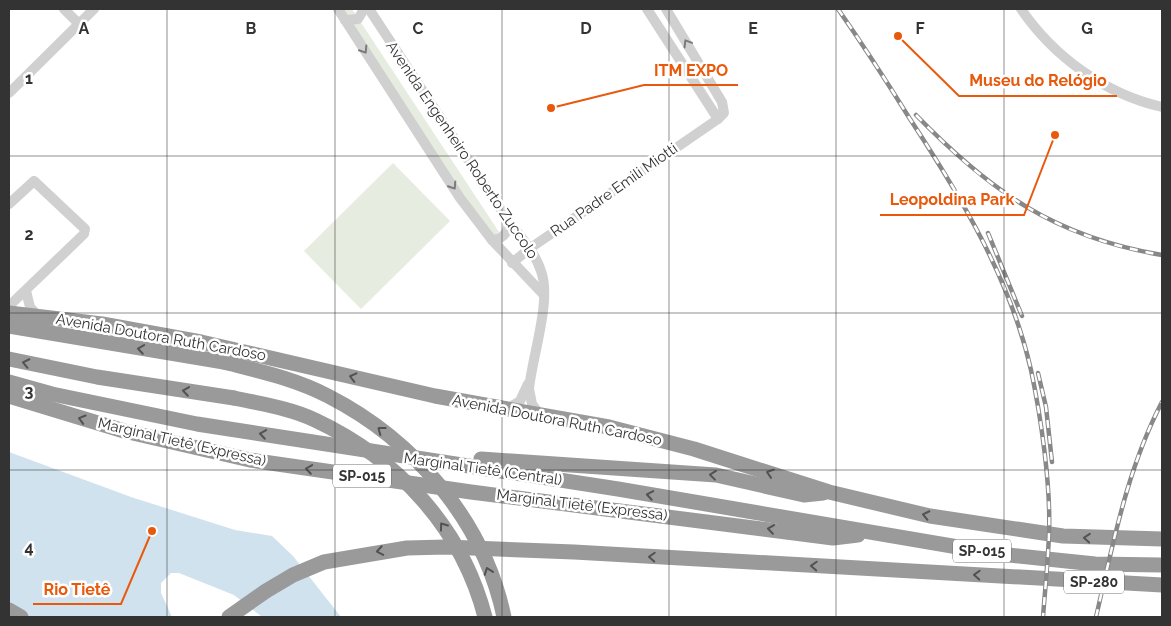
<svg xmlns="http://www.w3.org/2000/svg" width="1171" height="626" font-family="Raleway,sans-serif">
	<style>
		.green { fill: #e6ecdf }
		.water { fill: #cfe2ee }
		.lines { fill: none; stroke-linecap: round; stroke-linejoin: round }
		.minor { stroke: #d0d0d0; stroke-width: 10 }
		.highway { stroke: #9a9a9a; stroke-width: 15 }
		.rail-casing { stroke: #888; stroke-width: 4.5 }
		.rail { stroke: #fff; stroke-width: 2.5; stroke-dasharray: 8; stroke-linecap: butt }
		.highway-bridge { stroke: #9a9a9a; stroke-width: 15 }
		.oneway { stroke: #7a7a7a }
		.oneway2 { stroke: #525252 }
		.grid { fill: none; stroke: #333; stroke-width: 1; stroke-opacity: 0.55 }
		.labels { text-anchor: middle; stroke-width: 5; stroke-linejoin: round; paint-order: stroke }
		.shield { fill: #fff; stroke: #707070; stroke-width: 1 }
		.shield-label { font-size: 14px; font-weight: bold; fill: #333 }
		.street-label { font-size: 15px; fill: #333; stroke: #fff }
		.grid-label { font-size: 16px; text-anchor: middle; font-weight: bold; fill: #333; stroke: #fff; stroke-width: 5; stroke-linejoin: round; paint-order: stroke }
		.leader { fill: none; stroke: #e8590c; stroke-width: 2 }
		.callout-dot { fill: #e8590c; stroke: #fff; stroke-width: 2 }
		.callout-label { font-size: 16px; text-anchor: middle; font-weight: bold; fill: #e8590c; stroke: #fff; stroke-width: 5; stroke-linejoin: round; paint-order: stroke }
	</style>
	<rect width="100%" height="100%" fill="#fff"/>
	<g class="green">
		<polygon points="341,9 352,9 499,232 491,237"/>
		<polygon points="393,163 450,221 361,309 304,251"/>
	</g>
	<polygon class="water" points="9,452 131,497 235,530 272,536 293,556 341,617 262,617 234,595 179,573 171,573 161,583 161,593 172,617 19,617 9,606"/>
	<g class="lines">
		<g class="minor">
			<polyline points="64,9 79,24"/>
			<polyline points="338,9 460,198 492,240 544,295"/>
			<path d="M 369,9 L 509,222 C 521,237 535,252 541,271 C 552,300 532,357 529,389 L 532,404 L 540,415"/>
			<polyline points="647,9 718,119 724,113 722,102 666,9"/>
			<path d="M 1021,9 C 1054,57 1105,94 1162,107"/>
			<polyline points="345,20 358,19 364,9"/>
			<polyline points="9,93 94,9"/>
			<polyline points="9,204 34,181 85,229 84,234 9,306"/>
			<path d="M 492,240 C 503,239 508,233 509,222"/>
			<polyline points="512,263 529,249 718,119"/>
			<polyline points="26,291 30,307 38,316"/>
			<polyline points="507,409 520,401 528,384"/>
		</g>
		<g class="highway">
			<polyline points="9,313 102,324 201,342 435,396 609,427 694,449 829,492 930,516 1063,536 1162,539"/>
			<polyline points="9,326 224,362"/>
			<polyline points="9,359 97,377 234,398"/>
			<polyline points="9,382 52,394 197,424 618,489 999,554 1095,564 1162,565"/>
			<polyline points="9,396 124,431 250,460 471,492 833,538 858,535"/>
			<polyline points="481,459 716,475 804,495 823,493"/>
			<polyline points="9,610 21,617"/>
			<polyline points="229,617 266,591 293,575 324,562 407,548 446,547 574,552 1162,585"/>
		</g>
		<g class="rail-casing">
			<g id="rail">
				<path d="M 838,9 C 863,45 887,82 910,119 C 961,197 1010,278 1031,370 C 1041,417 1051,486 1049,534 C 1048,562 1045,590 1043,617"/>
				<path d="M 916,115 C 991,192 1055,237 1162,255"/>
				<polyline points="988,233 1022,316"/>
				<polyline points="1038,373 1046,407 1052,462"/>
				<path d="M 1096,617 C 1113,544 1127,469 1162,402"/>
			</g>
		</g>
		<use href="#rail" class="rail"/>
		<g class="highway-bridge">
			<path d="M 224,362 C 259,371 296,379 328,396 C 414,440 484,521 504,617"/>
			<path d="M 234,398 C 261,404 290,408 315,420 C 398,459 462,528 485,617"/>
		</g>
	</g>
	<defs><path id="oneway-chevron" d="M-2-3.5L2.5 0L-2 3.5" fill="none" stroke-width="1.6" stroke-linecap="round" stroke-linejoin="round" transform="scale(1.25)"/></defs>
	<g class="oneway">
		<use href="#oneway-chevron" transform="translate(687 43) rotate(-121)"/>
		<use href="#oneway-chevron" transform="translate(364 50) rotate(57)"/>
		<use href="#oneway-chevron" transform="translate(453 186) rotate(57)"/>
	</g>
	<g class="oneway2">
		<use href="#oneway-chevron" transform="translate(141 349) rotate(-171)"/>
		<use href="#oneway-chevron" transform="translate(26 363) rotate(-168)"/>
		<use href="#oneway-chevron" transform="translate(353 377) rotate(-166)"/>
		<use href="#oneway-chevron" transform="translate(186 391) rotate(-172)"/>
		<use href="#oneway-chevron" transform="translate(82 419) rotate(-164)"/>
		<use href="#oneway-chevron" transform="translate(381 430) rotate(-143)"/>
		<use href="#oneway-chevron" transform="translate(263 434) rotate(-171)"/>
		<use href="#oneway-chevron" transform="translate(309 469) rotate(-171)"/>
		<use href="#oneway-chevron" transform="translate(770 473) rotate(-162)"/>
		<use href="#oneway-chevron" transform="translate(713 475) rotate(-173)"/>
		<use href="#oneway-chevron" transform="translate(650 495) rotate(-170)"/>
		<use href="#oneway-chevron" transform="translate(926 515) rotate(-168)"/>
		<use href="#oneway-chevron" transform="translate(443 526) rotate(-126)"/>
		<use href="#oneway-chevron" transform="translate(771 529) rotate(-172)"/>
		<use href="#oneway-chevron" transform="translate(1087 538) rotate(-176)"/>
		<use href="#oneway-chevron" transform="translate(380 551) rotate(170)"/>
		<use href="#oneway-chevron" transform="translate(652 557) rotate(-177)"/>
		<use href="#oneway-chevron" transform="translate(814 566) rotate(-177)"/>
		<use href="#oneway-chevron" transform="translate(488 571) rotate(-110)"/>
		<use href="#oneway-chevron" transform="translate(977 575) rotate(-177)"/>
	</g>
	<path class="grid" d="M 167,9 L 167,617M 335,9 L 335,617M 502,9 L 502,617M 669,9 L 669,617M 836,9 L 836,617M 1004,9 L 1004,617M 9,156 L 1162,156M 9,313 L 1162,313M 9,470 L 1162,470"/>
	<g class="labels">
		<g class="shield">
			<rect x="333" y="464.5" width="58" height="23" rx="4"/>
			<rect x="953" y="539.5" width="58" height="23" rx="4"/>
			<rect x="1064" y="570.5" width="60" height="23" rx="4"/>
		</g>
		<g class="shield-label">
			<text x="362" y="481">SP-015</text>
			<text x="982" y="556">SP-015</text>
			<text x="1094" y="587">SP-280</text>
		</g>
		<g class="street-label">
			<text transform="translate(462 150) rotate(56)" y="5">Avenida Engenheiro Roberto Zuccolo</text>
			<text transform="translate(614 190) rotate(-35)" y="5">Rua Padre Emili Miotti</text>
			<text transform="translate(161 337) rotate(10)" y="5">Avenida Doutora Ruth Cardoso</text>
			<text transform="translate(557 420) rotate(11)" y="5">Avenida Doutora Ruth Cardoso</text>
			<text transform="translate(182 442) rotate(13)" y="5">Marginal Tietê (Expressa)</text>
			<text transform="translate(483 469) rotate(8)" y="5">Marginal Tietê (Central)</text>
			<text transform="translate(582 505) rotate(7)" y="5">Marginal Tietê (Expressa)</text>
		</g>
	</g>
	<g class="grid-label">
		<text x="84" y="34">A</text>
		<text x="251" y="34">B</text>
		<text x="418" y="34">C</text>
		<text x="586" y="34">D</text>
		<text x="753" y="34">E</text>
		<text x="920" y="34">F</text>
		<text x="1087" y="34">G</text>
		<text x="29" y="84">1</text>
		<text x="29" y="240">2</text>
		<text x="29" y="397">3</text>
		<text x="29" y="553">4</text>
	</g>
	<path class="leader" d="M551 108L644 85H738M898 36L959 96H1117M1055 135L1024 215H880M152 531L121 604H33"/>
	<g class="callout-dot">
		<circle cx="551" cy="108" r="5"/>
		<circle cx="898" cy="36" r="5"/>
		<circle cx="1055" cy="135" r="5"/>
		<circle cx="152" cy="531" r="5"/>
	</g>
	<g class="callout-label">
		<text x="691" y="76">ITM EXPO</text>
		<text x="1038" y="86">Museu do Relógio</text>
		<text x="952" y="205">Leopoldina Park</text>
		<text x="77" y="595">Rio Tietê</text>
	</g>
	<rect width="1171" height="626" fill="none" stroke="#333333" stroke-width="20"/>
</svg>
